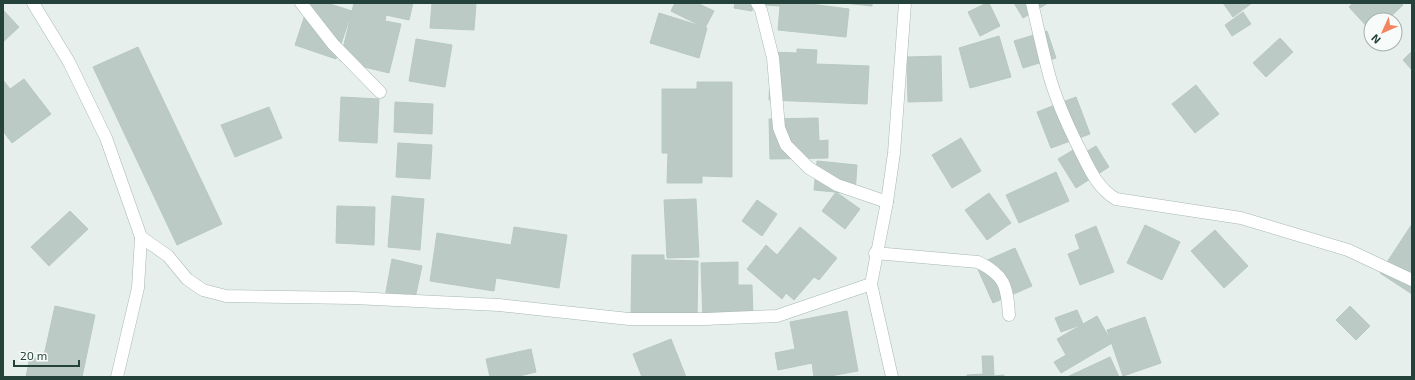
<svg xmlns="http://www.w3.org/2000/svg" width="1415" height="380" font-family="'Exo 2',sans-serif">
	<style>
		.building { fill: #bbcac4; stroke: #b8c9c2 }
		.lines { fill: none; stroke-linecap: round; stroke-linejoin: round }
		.minor-casing { stroke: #a8b8b2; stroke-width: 13 }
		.minor { stroke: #fff; stroke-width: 12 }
	</style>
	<rect width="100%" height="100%" fill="#e6efeb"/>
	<g class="building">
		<polygon points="309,3 327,3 352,11 336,59 295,45"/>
		<polygon points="354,3 413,3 409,20 386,15 385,21 401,24 389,73 340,61"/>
		<polygon points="432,3 476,3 474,30 430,28"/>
		<polygon points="675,3 697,3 714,11 705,28 671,11"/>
		<polygon points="735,3 753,3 752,11 734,8"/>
		<polygon points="767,3 803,3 849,9 846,37 778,30 780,6 766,5"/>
		<polygon points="844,3 872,3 872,6"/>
		<polygon points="987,3 989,3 1000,26 980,36 968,12"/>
		<polygon points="1014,3 1048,3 1023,18"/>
		<polygon points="1223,3 1252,3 1233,17"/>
		<polygon points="1353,3 1401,3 1403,5 1387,20 1371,20 1371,31 1349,7"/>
		<polygon points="3,10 19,27 3,42"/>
		<polygon points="1243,12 1251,24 1232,36 1225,25"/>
		<polygon points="659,13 707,28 699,58 650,43"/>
		<polygon points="1047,31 1056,58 1023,68 1014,41"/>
		<polygon points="999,36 1011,77 970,88 959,48"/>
		<polygon points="1280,38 1293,52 1266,77 1253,63"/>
		<polygon points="416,39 452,45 445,87 409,81"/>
		<polygon points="138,47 222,224 177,245 93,67"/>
		<polygon points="797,49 817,50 816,64 869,66 867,104 769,100 771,52 797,53"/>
		<polygon points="1412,51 1412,70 1403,60"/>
		<polygon points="941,56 942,101 908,102 907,57"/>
		<polygon points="24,79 51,114 12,143 3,131 3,80 10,89"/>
		<polygon points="697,82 732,82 732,177 702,176 702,183 667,183 668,153 662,153 662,89 697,89"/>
		<polygon points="1196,85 1219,114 1195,133 1172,104"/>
		<polygon points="341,97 379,99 377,143 339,141"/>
		<polygon points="1076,97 1090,134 1051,148 1037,112"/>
		<polygon points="395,102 433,104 432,134 394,132"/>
		<polygon points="269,107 282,138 235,157 221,125"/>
		<polygon points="818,118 819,141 828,140 828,158 770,159 769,119"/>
		<polygon points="961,138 981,171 952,188 932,155"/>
		<polygon points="398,143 432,145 430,179 396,177"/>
		<polygon points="1080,146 1084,153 1096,146 1109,167 1076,188 1058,159"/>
		<polygon points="817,161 857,165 855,194 814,190"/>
		<polygon points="1056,172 1069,201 1019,223 1006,195"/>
		<polygon points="836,192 860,209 845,229 822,211"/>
		<polygon points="989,193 1011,223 987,240 965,210"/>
		<polygon points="392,196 424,199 420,250 388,247"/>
		<polygon points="696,199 699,257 667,258 664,200"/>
		<polygon points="757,200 777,214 762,236 742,221"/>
		<polygon points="337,206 375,207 374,245 336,243"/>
		<polygon points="70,211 88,229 49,266 31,247"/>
		<polygon points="1412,224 1412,294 1380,273"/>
		<polygon points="1145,225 1180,242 1162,280 1127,263"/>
		<polygon points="1096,226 1114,272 1080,285 1068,254 1080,249 1075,235"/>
		<polygon points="514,227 567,235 559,288 496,278 494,291 430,281 437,233 511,245"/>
		<polygon points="800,227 837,258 819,280 814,277 794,300 786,293 782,299 747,269 766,245 777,255"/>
		<polygon points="1215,230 1248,266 1224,288 1191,251"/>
		<polygon points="1015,248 1032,286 993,303 976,265"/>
		<polygon points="632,255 664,255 664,260 698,261 697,317 631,315"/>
		<polygon points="392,259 422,266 414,303 385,297"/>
		<polygon points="738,262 738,285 752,285 753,319 703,321 701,263"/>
		<polygon points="55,306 95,315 82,377 26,377 30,357 43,360"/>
		<polygon points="1350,306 1370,326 1356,340 1336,320"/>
		<polygon points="1077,310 1083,324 1061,332 1055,318"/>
		<polygon points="847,311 858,371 825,377 814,377 812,363 778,370 775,353 795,349 790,322"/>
		<polygon points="1097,316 1112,343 1061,373 1054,362 1066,355 1057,339"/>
		<polygon points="1145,317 1161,363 1123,376 1107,330"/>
		<polygon points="671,339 686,377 642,377 633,354"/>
		<polygon points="531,349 536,372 515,377 490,377 486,359"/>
		<polygon points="982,356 993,356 994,376 1004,375 1004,377 967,377 967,375 983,374"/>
		<polygon points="1110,357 1119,377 1067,377"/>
	</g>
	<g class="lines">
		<g class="minor-casing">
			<g id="minor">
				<polyline points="33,3 69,62 106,138 141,237 168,256 187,279 203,290 226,296 354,298 499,305 629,319 705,319 777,316 871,284 887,202 894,153 905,3"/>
				<polyline points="301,3 333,44 380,92"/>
				<polyline points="757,3 761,10 773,58 779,128 786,145 809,168 837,185 887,202"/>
				<path d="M 1032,3 C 1038,28 1043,53 1050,78 C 1057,102 1068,126 1079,148 C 1089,168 1097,188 1116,199 L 1241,218 L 1348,250 L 1412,280"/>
				<path d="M 875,253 L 978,262 C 1005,275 1007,286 1009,315"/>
				<polyline points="871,284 892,377"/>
				<polyline points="117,377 138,288 141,237"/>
			</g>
		</g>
		<use href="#minor" class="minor"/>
	</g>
	<rect width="1415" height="380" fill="none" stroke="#24423a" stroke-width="8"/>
	<g transform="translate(1383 32) rotate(225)"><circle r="19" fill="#f7fbf9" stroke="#a3b1ad"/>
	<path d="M0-3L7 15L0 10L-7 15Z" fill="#f4845f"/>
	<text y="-6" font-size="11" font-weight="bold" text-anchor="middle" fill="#24423a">N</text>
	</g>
	<path d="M14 360v6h65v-6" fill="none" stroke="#24423a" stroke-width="2"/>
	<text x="20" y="360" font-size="12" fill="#24423a" stroke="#f7fbf9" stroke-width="3" paint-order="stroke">20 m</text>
</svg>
